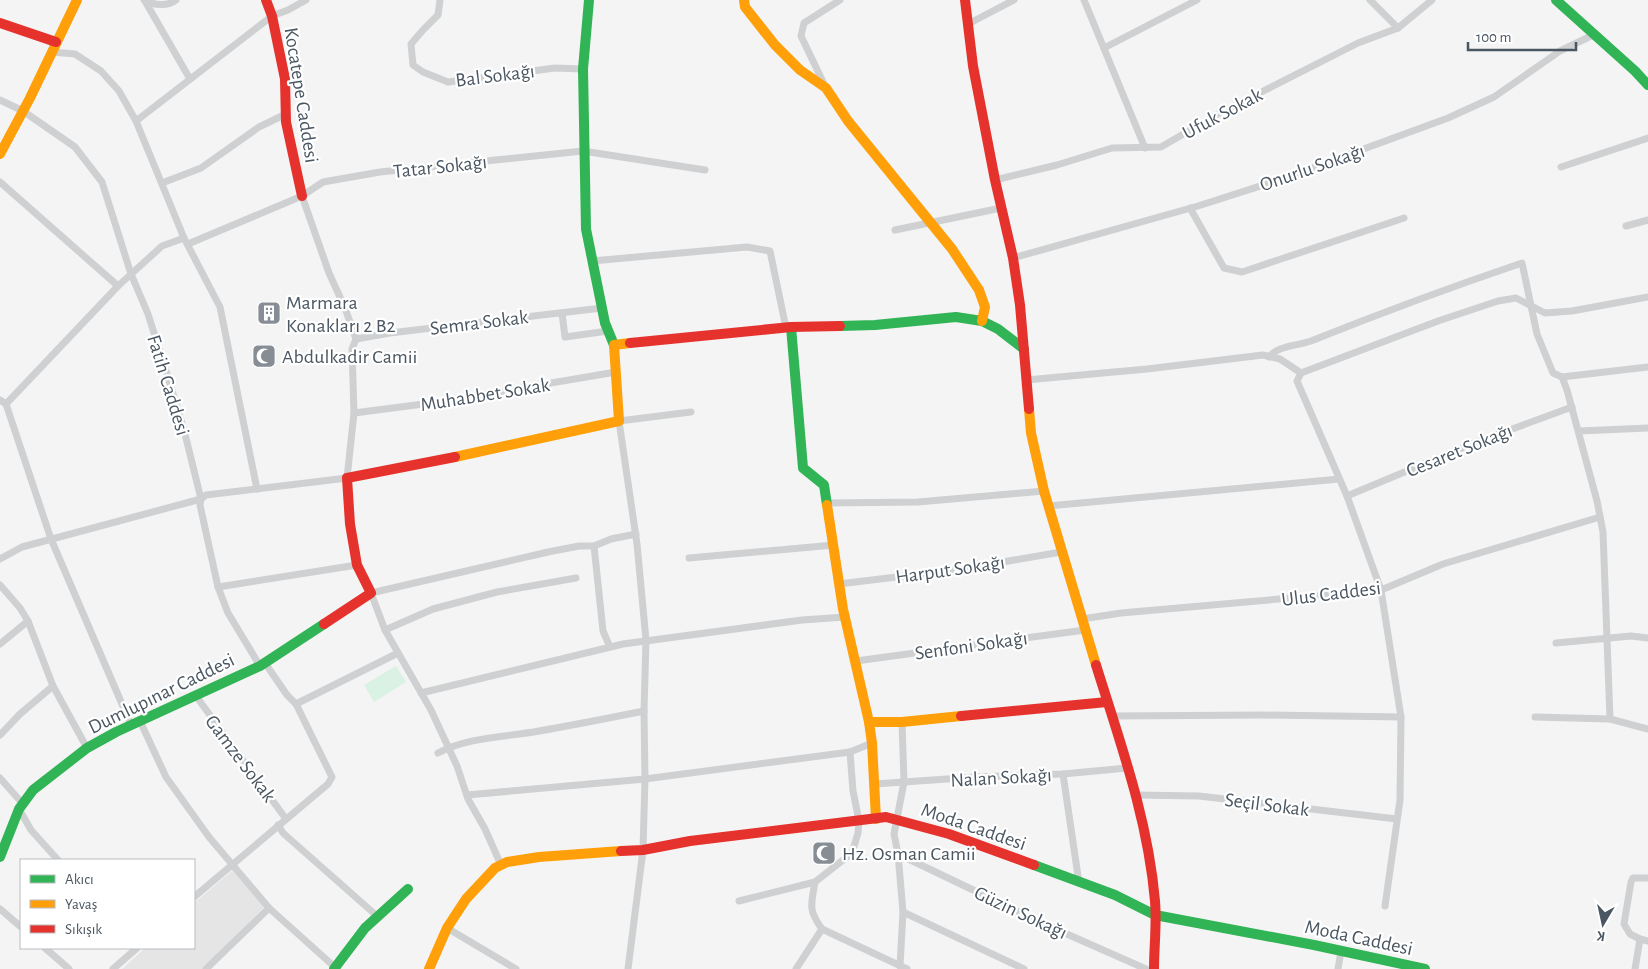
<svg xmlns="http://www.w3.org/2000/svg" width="1648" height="969" font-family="'Alegreya Sans',sans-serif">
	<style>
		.education { fill: #e6e5e6 }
		.park { fill: #d9f2e3 }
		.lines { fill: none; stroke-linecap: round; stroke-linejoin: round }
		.street { stroke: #ced0d2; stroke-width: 7 }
		.fast { stroke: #30b455; stroke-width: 10 }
		.slow { stroke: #ff9f0a; stroke-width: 10 }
		.jam { stroke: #e5322d; stroke-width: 10 }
		.labels { text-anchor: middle; stroke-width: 4.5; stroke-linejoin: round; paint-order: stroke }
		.street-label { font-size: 20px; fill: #4a5661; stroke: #fff }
		.poi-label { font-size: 20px; fill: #4a5661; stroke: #fff; text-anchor: start }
	</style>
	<rect width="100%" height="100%" fill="#f4f4f4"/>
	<polygon class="education" points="233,870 266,905 203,969 122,969 145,948 194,948 194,903"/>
	<polygon class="park" points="396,666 406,682 374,702 364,685"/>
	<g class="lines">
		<g class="street">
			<path d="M 144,0 C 154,5 167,7 176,0"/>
			<polyline points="440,0 438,15 423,30 411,44 413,65 423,72 448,82 555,68 583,69"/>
			<polyline points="1084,0 1145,148"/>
			<polyline points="1370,0 1398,28"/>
			<polyline points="145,1 190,79"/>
			<polyline points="968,24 1014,0"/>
			<polyline points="1104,48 1197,0"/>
			<polyline points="51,52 75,54 101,71 119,91 136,121 184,238 220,307 257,489"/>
			<polyline points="825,86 801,36 804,23 840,0"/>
			<polyline points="0,100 23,111 75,147 102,182 131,274 148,314 167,374 184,430 201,499 22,547 0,559"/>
			<polyline points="136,121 272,16 288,10 306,0"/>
			<polyline points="1561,167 1648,138"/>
			<polyline points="995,180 1057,165 1112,148 1161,147 1216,115 1358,43 1398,28 1432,0"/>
			<polyline points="0,182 118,286"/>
			<polyline points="162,183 201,168 259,127 286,114"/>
			<polyline points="302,196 329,273 345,308 356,339"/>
			<polyline points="1190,208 1224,268 1242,272 1404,218"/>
			<polyline points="1626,226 1648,220"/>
			<polyline points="895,230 1001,208"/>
			<polyline points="188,244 302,196 323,182 380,172 583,151 705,170"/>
			<polyline points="1013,258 1198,206 1282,179 1448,118 1494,97 1560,51 1593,35"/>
			<polyline points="592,261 747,247 770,251 786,328"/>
			<polyline points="562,313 565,337 608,331"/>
			<polyline points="356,339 390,333 602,308"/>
			<path d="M 1269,357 C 1279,345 1297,346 1311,341 C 1381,313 1451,287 1522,263 L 1537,334 L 1553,373 L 1562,377 L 1648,367"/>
			<polyline points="1301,373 1297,381 1347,496 1381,590 1401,717 1400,800 1385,906"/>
			<polyline points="1562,377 1567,390 1597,501 1603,532 1610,719 1648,729"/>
			<polyline points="1026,380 1147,369 1263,355 1280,359 1301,373 1438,321 1498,301 1516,298 1545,313 1572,311 1648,297"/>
			<polyline points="0,400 6,404 118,286 162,246 184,238"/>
			<polyline points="6,404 51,539 131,725"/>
			<polyline points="354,413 439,402 616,372"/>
			<polyline points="1579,431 1648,428"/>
			<polyline points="1347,496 1474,443 1572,407"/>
			<polyline points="827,503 918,502 1044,491"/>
			<polyline points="1048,506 1339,479"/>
			<polyline points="594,546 603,631 610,647"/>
			<polyline points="689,558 834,545"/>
			<polyline points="839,584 962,569 1061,552"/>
			<polyline points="0,585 20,608 28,621 53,686 87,748"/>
			<polyline points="218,587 357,565"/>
			<polyline points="1082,619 1121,613 1381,590 1443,564 1600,517"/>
			<polyline points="385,630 433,609 497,592 576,578"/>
			<polyline points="1556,643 1631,636 1648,638"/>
			<polyline points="0,644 28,621"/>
			<polyline points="856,661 1085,630"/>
			<polyline points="260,666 228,613 218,587 200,505 201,499 206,495 347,478 354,413 352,349 356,339"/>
			<polyline points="421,693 623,644 802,620 845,617"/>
			<polyline points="196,696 286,819"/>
			<polyline points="296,704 398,653"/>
			<polyline points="1111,716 1263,715 1401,717"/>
			<polyline points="1535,717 1610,719"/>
			<polyline points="140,721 166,777 209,837 269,908 337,969"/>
			<polyline points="0,735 20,714 53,686"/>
			<path d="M 438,753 C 468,737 506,737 539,731 C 574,725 609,718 644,711"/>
			<polyline points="1063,774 1079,883"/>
			<polyline points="0,778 23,804"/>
			<polyline points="875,784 976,777 1063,774 1127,768"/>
			<polyline points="467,795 645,779 644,711 646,640 637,544 619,421 691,412"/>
			<polyline points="1136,795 1199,796 1397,819"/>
			<polyline points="19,809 31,830 58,860"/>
			<polyline points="278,825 283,833 377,916"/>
			<polyline points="898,854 1042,923 1146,969"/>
			<polyline points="501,865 485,829 468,799 457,766 431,710 385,630 371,593 548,552 579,546 594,546 611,539 636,534"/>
			<path d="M 815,882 C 811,905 808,910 822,929"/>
			<polyline points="194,897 328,784 332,777 296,704 287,695 265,663"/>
			<polyline points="739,901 815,882 852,853 858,833 859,821 853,791 850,752"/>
			<polyline points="0,909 21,927"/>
			<polyline points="903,912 1024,969"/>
			<polyline points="447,928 516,969"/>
			<polyline points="1640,939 1630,934 1624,924 1631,882 1633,878 1648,878"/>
			<polyline points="45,948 69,969"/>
			<polyline points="900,966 903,912 898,854 894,834 904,782 902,722"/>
			<polyline points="113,969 137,948"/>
			<polyline points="206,969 269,908"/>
			<polyline points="628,969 643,850 645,779 850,752 872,743"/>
			<polyline points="796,969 822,929 907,969"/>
			<polyline points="1338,969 1341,951"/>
			<polyline points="1635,969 1640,939 1648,941"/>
		</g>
		<g class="fast">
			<polyline points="589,0 583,69 586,229 605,323 614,345"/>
			<polyline points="1556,0 1635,71 1648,85"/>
			<polyline points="840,326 875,325 956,317 982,321 998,329 1024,349"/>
			<polyline points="791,327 803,468 824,485 827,505"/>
			<polyline points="0,857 19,809 33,790 87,748 116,732 260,666 324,624"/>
			<polyline points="1034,865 1115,895 1155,915 1314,945 1425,969"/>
			<polyline points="334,969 365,928 408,889"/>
		</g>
		<g class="slow">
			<polyline points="744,0 745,7 775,45 800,70 826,88 848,121 952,249 979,290 985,307 982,321"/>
			<polyline points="0,154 30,98 77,0"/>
			<polyline points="1029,409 1031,433 1044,491 1096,665"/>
			<polyline points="455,457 619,421 614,345 630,343"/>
			<polyline points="827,505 843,609 869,722"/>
			<polyline points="876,819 872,743 869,722 902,722 961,716"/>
			<polyline points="429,969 447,928 466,899 495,868 507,862 539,857 621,851"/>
		</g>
		<g class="jam">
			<polyline points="266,0 272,16 285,79 286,122 302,196"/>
			<polyline points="965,0 973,66 995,180 1013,258 1020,305 1029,409"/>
			<polyline points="0,23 56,42"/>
			<polyline points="630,343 791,327 840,326"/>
			<polyline points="324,624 371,593 357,565 350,524 347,478 455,457"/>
			<path d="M 1096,665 C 1120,742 1148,819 1155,901 C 1157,923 1154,947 1154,969"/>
			<polyline points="961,716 1107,702"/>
			<polyline points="621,851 643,850 690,841 886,817 949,834 1034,865"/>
		</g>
	</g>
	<defs>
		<g id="building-square" transform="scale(1.25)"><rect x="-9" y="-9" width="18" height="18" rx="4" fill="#868d94" stroke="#fff"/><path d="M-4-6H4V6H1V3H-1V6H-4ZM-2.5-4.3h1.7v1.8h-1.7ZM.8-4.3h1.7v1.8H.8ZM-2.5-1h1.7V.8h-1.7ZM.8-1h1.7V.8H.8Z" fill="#fff"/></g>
		<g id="mosque-square" transform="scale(1.25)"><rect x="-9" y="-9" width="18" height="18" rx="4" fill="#868d94" stroke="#fff"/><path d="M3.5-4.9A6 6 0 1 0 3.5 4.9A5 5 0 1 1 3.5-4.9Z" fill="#fff"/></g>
	</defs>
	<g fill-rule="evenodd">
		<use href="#building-square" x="269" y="313"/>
		<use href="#mosque-square" x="264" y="356"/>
		<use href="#mosque-square" x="824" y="853"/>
	</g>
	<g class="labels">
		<g class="street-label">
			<text transform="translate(495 75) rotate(-7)" y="7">Bal Sokağı</text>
			<text transform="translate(302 95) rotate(81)" y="7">Kocatepe Caddesi</text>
			<text transform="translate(1222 113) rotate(-28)" y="7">Ufuk Sokak</text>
			<text transform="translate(440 166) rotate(-6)" y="7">Tatar Sokağı</text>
			<text transform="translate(1312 167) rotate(-19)" y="7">Onurlu Sokağı</text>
			<text transform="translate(479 322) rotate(-7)" y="7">Semra Sokak</text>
			<text transform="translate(169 385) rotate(73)" y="7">Fatih Caddesi</text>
			<text transform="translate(485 394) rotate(-9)" y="7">Muhabbet Sokak</text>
			<text transform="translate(1459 450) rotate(-22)" y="7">Cesaret Sokağı</text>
			<text transform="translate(950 569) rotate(-8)" y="7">Harput Sokağı</text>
			<text transform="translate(1331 593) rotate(-7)" y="7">Ulus Caddesi</text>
			<text transform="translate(971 645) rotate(-8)" y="7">Senfoni Sokağı</text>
			<text transform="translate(161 693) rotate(-26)" y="7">Dumlupınar Caddesi</text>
			<text transform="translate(241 758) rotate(53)" y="7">Gamze Sokak</text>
			<text transform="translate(1001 777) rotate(-3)" y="7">Nalan Sokağı</text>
			<text transform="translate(1267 804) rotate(7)" y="7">Seçil Sokak</text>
			<text transform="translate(974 826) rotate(19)" y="7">Moda Caddesi</text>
			<text transform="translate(1021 912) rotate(25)" y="7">Güzin Sokağı</text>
			<text transform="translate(1359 937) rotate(12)" y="7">Moda Caddesi</text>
		</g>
		<g class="poi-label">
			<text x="286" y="309">Marmara<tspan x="286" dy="23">Konakları 2 B2</tspan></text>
			<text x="282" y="363">Abdulkadir Camii</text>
			<text x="842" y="860">Hz. Osman Camii</text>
		</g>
	</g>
	<rect x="20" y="859" width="175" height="90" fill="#ffffff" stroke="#b7bbc0"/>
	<rect x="30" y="875" width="25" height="8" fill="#30b455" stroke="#b7bbc0"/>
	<text x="65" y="884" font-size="15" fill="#4a5661">Akıcı</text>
	<rect x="30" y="900" width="25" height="8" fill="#ff9f0a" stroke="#b7bbc0"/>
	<text x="65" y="909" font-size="15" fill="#4a5661">Yavaş</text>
	<rect x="30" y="925" width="25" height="8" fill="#e5322d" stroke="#b7bbc0"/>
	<text x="65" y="934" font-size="15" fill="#4a5661">Sıkışık</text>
	<g transform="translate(1603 924) rotate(189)" stroke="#ffffff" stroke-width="4" paint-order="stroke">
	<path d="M0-4L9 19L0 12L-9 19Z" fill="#4a5661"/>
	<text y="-8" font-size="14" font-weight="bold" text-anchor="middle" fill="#4a5661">K</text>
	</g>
	<path d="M1468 42v8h108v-8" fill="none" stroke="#4a5661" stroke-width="2.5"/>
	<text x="1476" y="42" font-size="15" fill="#4a5661" stroke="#ffffff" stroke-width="4" paint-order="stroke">100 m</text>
</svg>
